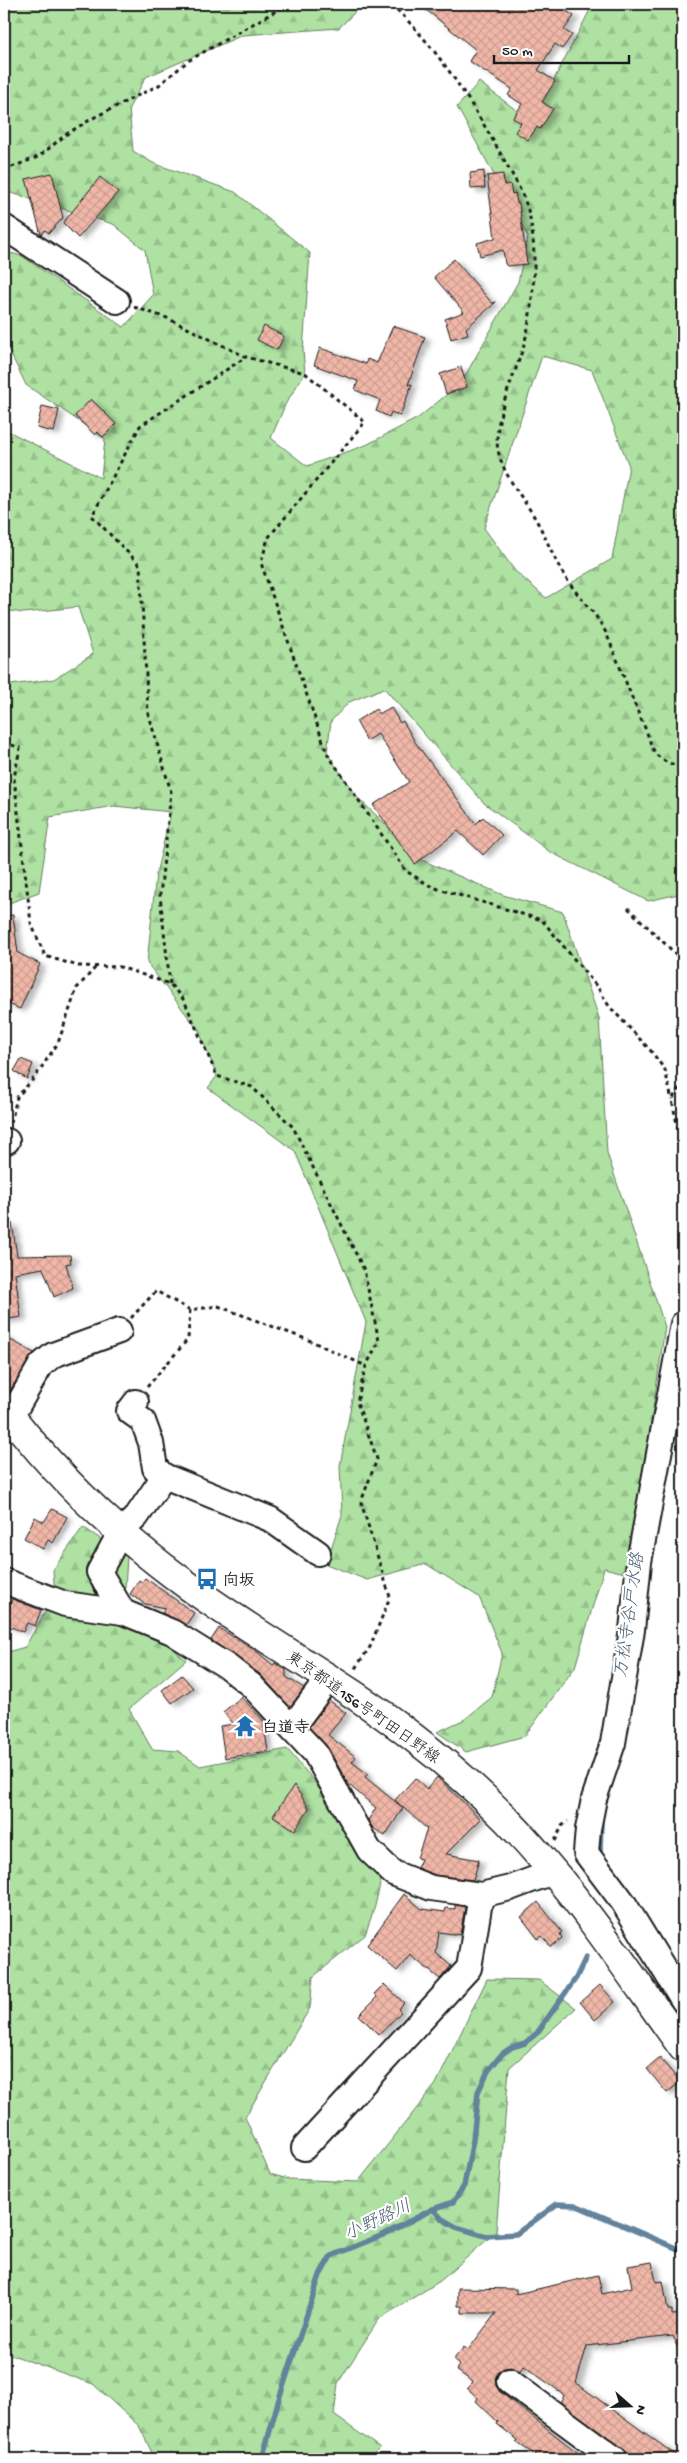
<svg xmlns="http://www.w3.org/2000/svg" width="687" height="2463" font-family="'Gochi Hand','Klee One',sans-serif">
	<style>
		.forest { fill: url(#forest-firs); stroke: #657e5f; fill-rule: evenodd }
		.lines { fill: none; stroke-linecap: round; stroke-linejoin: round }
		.stream { stroke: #63829b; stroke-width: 5.5 }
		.building { fill: url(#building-cross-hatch); stroke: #1c1c1c; filter: url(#shadow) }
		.minor-casing { stroke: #1c1c1c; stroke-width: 28 }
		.major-casing { stroke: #1c1c1c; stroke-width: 31 }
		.path { stroke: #1c1c1c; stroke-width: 3; stroke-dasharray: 4 4; stroke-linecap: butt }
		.minor { stroke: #fff; stroke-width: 24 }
		.major { stroke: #fff; stroke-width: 28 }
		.labels { text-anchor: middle; stroke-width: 4.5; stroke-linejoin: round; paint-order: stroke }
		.poi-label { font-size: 16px; font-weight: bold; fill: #1c1c1c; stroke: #fff; text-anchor: start }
		.street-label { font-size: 16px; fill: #1c1c1c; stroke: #fff }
		.water-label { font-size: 18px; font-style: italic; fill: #4c6071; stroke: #fff }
	</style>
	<defs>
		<pattern id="forest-firs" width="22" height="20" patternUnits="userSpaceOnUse" patternTransform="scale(1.25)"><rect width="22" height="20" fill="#aee1a2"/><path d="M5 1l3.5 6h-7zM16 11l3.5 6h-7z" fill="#95c08b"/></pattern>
		<pattern id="building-cross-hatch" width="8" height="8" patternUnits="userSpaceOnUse" patternTransform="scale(1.25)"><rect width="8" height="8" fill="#f0b7a8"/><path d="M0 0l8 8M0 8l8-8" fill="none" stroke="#cd9d90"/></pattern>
		<filter id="shadow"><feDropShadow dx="5.5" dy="3" stdDeviation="2.5" flood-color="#0004"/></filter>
	</defs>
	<rect width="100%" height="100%" fill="#fff"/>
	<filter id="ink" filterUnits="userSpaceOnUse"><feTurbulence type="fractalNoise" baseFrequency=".02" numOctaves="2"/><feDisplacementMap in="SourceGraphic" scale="10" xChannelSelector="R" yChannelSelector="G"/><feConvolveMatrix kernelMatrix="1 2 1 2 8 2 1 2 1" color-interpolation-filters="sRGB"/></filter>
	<g filter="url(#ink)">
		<g class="forest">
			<path d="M 4,4 L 363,4 L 339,28 L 243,35 L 146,77 L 129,108 L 133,151 L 153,163 L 235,192 L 310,253 L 303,350 L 305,373 L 286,403 L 271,438 L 307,466 L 366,445 L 418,418 L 461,383 L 518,282 L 528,237 L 457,107 L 479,82 L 532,122 L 593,4 L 683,4 L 683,893 L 648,901 L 550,852 L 484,803 L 384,688 L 349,702 L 331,721 L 327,753 L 356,796 L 424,861 L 503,895 L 563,912 L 599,1018 L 607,1153 L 665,1327 L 629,1574 L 604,1568 L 575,1667 L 525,1736 L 466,1752 L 437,1732 L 465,1719 L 492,1697 L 502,1653 L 479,1597 L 426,1564 L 367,1580 L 326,1564 L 342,1515 L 340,1466 L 366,1322 L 295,1151 L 208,1088 L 217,1076 L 199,1031 L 147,963 L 156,874 L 171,812 L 114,806 L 50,817 L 39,892 L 4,905 L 4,699 L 11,685 L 54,679 L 93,654 L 78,607 L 23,613 L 4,610 L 4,429 L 101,478 L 105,439 L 26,385 L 4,340 L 4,254 L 6,252 L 22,256 L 124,327 L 153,295 L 145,250 L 113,224 L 11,193 L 4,188 ZM 542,356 L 592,370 L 629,466 L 612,559 L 546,598 L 515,571 L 484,528 Z"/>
			<polygon points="83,1527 127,1557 124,1605 186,1660 129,1709 152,1749 178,1751 200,1766 287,1749 310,1776 382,1876 375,1906 365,1935 313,1977 310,2008 245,2117 270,2174 288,2179 358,2182 436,2084 487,1979 539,1980 576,2008 509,2068 496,2232 440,2281 379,2319 338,2383 334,2415 380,2448 369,2459 155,2459 139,2426 93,2384 4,2352 4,1653 25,1647 55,1595 53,1570"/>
		</g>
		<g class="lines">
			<g class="stream">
				<polyline points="681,1066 683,1062"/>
				<polyline points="600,1852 601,1821"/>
				<polyline points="433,2209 453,2202 464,2186 473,2140 478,2092 488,2071 502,2054 512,2047 525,2043 537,2033 576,1978 586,1957"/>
				<polyline points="262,2459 278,2402 320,2275 331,2256 383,2235 433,2209 442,2219 456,2227 486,2236 516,2234 557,2204 575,2205 683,2251"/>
			</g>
		</g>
		<g class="building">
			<polygon points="419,4 555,4 574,16 564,30 572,35 562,49 555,44 538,70 555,81 542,102 553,109 540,129 537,127 528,140 515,132 521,123 513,118 522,104 508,95 512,89 469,61 476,50"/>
			<polygon points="484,171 485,188 471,189 470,173"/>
			<polygon points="52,173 63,218 49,233 45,230 41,235 26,179"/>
			<polygon points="503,174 504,185 510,184 512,194 515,193 517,203 519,203 527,264 507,266 505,264 503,250 480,256 477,243 495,238 487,176"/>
			<polygon points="100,177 118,192 78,238 63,223"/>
			<polygon points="454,259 492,303 496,302 466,328 468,334 451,339 445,319 464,312 434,277"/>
			<polygon points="264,326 284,336 277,350 257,340"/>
			<polygon points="393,326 425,337 408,385 412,384 400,416 391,412 389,417 376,411 380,400 355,390 358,381 314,365 320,348 366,364 367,359 377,363"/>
			<polygon points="461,367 467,387 446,394 440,374"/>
			<polygon points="91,399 116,424 103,437 98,432 95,435 75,416"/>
			<polygon points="42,406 59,410 54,432 37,428"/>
			<polygon points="391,707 400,723 403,721 415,742 476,824 483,817 502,835 483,855 458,831 415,864 373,805 409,782 378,734 367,741 356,721 376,709 379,714"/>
			<polygon points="13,915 18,953 40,964 20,1009 4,1002 4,916"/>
			<polygon points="21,1059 33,1064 27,1079 14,1071"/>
			<polygon points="12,1223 17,1256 70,1255 71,1263 66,1264 73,1288 54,1297 43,1268 15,1273 21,1317 4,1320 4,1224"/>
			<polygon points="4,1336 34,1353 9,1392 5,1392 6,1371 4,1369"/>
			<polygon points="52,1509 67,1517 53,1543 48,1540 43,1549 24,1538 35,1517 44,1522"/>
			<polygon points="145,1578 194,1613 186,1625 162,1613 166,1608 145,1604 130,1594 139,1580 142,1582"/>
			<polygon points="12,1599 41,1610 35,1626 27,1623 23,1632 4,1624 4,1618"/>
			<polygon points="219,1628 256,1651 273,1665 275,1663 286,1670 286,1677 304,1688 290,1707 260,1674 211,1640"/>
			<polygon points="182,1675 193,1688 172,1703 162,1690"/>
			<polygon points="241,1697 263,1720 268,1751 225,1758 220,1726 234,1724 223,1712"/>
			<polygon points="329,1700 346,1713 328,1735 356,1757 352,1762 368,1774 365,1777 403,1808 385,1836 373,1828 368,1820 376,1808 348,1784 327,1746 309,1727"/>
			<polygon points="437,1777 481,1819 446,1854 479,1860 473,1880 435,1875 417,1868 421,1859 417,1858 427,1829 395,1800 415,1778 427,1789"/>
			<polygon points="294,1785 309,1808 295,1830 273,1816"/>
			<polygon points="404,1894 422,1909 445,1912 446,1908 455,1909 455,1905 465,1907 460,1935 439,1932 436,1953 451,1966 440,1979 410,1955 397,1971 367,1945"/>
			<polygon points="538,1902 562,1932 560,1934 562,1938 551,1947 542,1936 538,1939 521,1917"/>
			<polygon points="384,1984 404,2003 398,2009 401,2012 379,2035 359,2015 377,1997 374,1994"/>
			<polygon points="600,1985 615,2002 595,2020 580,2002"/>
			<polygon points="660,2058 680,2082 667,2093 647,2069"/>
			<polygon points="652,2262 656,2282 663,2281 668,2310 672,2310 672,2315 683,2314 683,2358 672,2336 587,2346 576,2383 681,2459 638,2459 560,2402 564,2396 562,2393 524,2366 520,2372 511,2367 504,2368 498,2372 495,2379 496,2386 500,2392 586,2459 541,2459 516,2442 518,2440 497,2424 498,2422 476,2401 478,2398 467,2388 473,2382 456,2370 459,2365 453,2360 464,2347 468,2350 496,2313 462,2313 462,2306 458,2306 458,2288 516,2289 516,2294 598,2275 602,2294 632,2287 628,2266"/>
		</g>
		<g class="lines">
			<g class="minor-casing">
				<g id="minor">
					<polyline points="4,227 117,301"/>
					<polyline points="4,1142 7,1141"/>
					<polyline points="683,1324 639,1562 632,1630 613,1743 594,1799 588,1829 586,1853 623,1902 683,2000"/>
					<polyline points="136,1402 129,1411 143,1421 151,1443 155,1468 164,1476 270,1519 318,1553"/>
					<polyline points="11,1417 41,1365 53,1355 119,1331"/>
					<polyline points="4,1581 65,1604 123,1612 172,1632 228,1667 251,1685 315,1753 369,1850 393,1873 431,1888 481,1895 510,1888 553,1872"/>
					<polyline points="123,1612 99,1572 120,1533 137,1516 164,1476"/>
					<polyline points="292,1727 328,1679"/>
					<polyline points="304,2148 469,1968 481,1895"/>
					<polyline points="509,2381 615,2459"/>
				</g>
			</g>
			<g class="major-casing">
				<path id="major" d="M 4,1407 C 53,1473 113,1530 179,1579 C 255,1636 340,1680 414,1738 C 461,1774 507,1817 545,1862 C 595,1920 638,1986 683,2048"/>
			</g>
			<g class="path">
				<path d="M 391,4 C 436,46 469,98 499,151 C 511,173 525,194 530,218 C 537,255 534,290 528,327 C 522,364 497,403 497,441 C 498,470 521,494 535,518 C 548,540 555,564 570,584 C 582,601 597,614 606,633 C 620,665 631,698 646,730 C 649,737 651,748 656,754 C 663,762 673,766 683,765"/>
				<polyline points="4,170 38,157 68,133 95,117 159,85 188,61 288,4"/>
				<polyline points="134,307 167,318 246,357 305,373 365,422 268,538 261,563 327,753 406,871 432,887 542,920 598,988 609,1006 651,1051 665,1070 672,1100"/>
				<polyline points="4,742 20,748 14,778 31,923 45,956 78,966 120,967 170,984 184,1000 217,1076 252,1087 293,1127 364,1270 379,1341 366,1366 357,1402 377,1459 361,1502 390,1597 370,1647 354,1670"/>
				<polyline points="628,908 683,961"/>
				<polyline points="170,984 160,896 171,792 148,712 140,565 92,516 140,426 246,357"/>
				<polyline points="683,1081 672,1100 683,1152"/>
				<polyline points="11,1123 17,1097 35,1077 58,1043 77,988 96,967"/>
				<polyline points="131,1318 156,1291 190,1310 218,1306 311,1341 366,1366"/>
				<polyline points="147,1387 188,1339 190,1310"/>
				<polyline points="555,1841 562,1826 568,1821"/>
			</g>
			<use href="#minor" class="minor"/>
			<use href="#major" class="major"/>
		</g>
	</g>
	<defs>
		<g id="bus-bare" transform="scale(1.725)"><path d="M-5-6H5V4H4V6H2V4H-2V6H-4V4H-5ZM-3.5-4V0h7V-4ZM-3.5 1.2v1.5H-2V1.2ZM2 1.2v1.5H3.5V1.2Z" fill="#1f6fb2" stroke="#fff" stroke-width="2.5" paint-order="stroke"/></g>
		<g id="temple-bare" transform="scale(1.725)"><path d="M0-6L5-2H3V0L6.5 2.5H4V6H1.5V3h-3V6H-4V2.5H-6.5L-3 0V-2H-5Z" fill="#1f6fb2" stroke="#fff" stroke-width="2.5" paint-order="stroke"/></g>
	</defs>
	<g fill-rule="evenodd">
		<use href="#bus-bare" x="207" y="1579"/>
		<use href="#temple-bare" x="245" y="1726"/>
	</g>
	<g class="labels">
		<g class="poi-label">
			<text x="223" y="1585">向坂</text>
			<text x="262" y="1732">白道寺</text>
		</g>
		<g class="street-label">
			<text transform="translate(364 1706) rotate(35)" y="6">東京都道156号町田日野線</text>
		</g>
		<g class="water-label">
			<text transform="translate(628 1615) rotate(-82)" y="6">万松寺谷戸水路</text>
			<text transform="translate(377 2219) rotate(-25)" y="6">小野路川</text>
		</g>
	</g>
	<rect width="687" height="2463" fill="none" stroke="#fff" stroke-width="20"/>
	<rect x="10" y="10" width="667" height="2443" fill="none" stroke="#1c1c1c" stroke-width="2" filter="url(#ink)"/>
	<g transform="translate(630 2406) rotate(110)" stroke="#ffffff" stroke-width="4" paint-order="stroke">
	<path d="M0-4L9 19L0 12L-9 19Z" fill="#1c1c1c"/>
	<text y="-8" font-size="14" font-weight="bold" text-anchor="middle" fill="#1c1c1c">N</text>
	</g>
	<path d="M494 55v8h135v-8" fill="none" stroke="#1c1c1c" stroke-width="2.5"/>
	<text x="502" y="55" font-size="15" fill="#1c1c1c" stroke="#ffffff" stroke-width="4" paint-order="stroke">50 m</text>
</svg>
